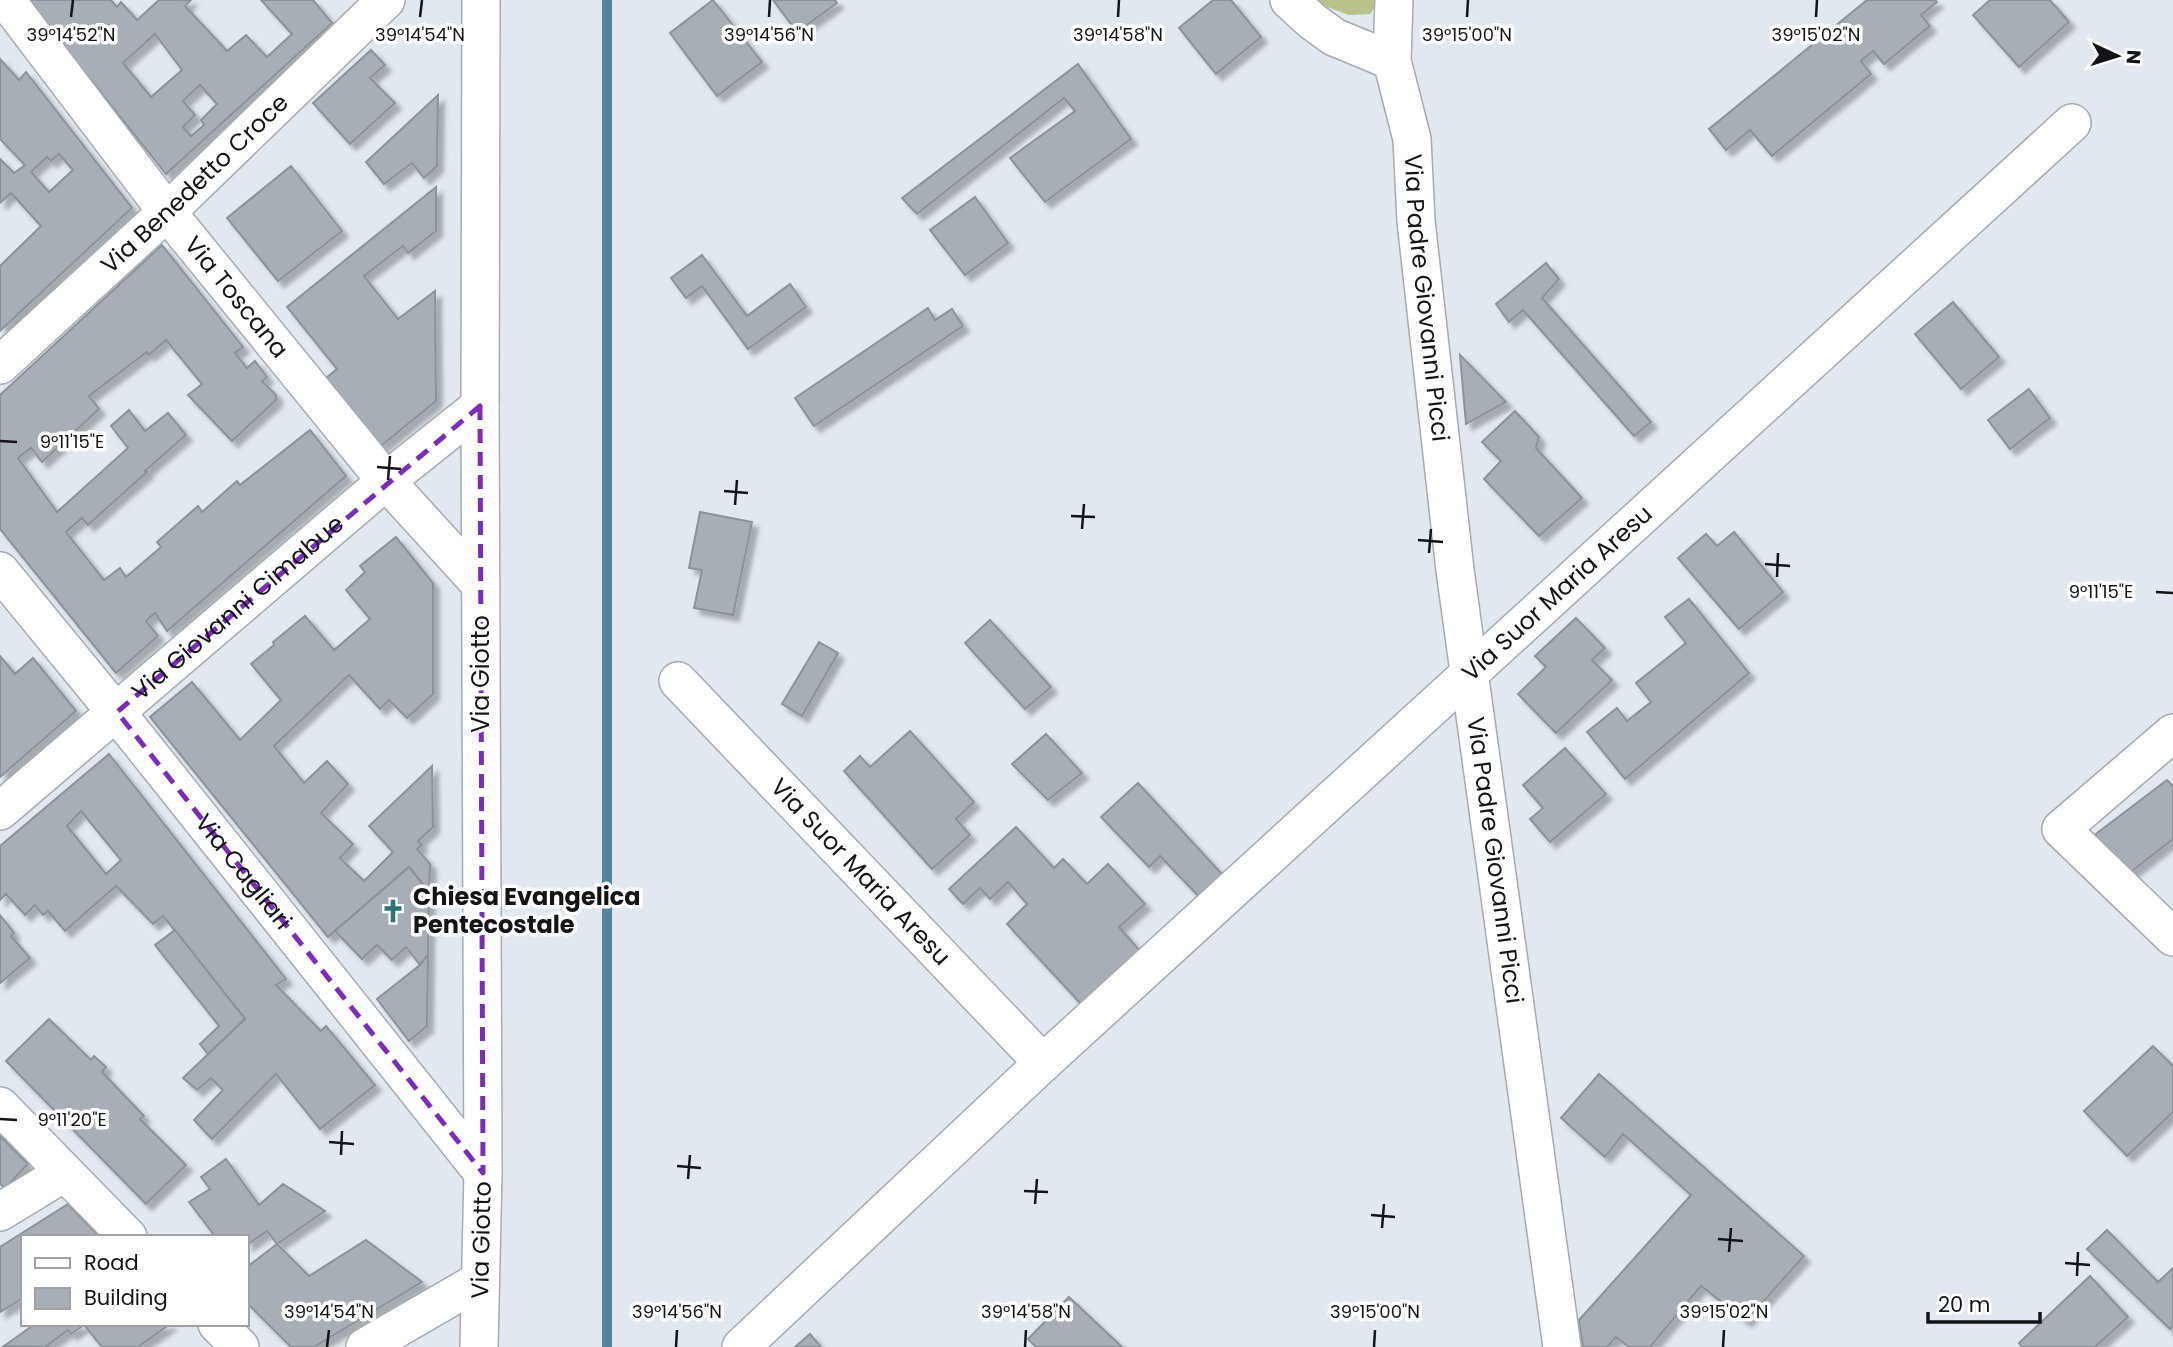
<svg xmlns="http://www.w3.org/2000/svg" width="2173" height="1347" font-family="Poppins,sans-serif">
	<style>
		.green { fill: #b9c28a }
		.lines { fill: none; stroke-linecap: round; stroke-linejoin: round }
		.stream { stroke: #54839b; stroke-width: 10 }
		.building { fill: #a7aeb5; stroke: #8b9298; stroke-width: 2; fill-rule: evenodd; filter: url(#shadow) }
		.street-casing { stroke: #a4abb2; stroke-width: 40 }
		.street { stroke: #fff; stroke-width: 37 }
		.marked { fill: none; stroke: #7b2cbf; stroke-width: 5; stroke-dasharray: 14 9; stroke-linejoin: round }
		.ticks { fill: none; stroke: #121417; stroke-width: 2.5 }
		.labels { text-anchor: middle; stroke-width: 7; stroke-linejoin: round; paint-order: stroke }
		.street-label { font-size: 24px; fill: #121417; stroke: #fff }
		.poi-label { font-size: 24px; font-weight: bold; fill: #121417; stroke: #fff; text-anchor: start }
		.ticks-label { font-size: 18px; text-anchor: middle; fill: #121417; stroke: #fff; stroke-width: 7; stroke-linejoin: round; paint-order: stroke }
	</style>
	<defs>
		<filter id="shadow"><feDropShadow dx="6" dy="6" stdDeviation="2" flood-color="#0004"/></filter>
	</defs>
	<rect width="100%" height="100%" fill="#e1e8ef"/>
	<polygon class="green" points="1308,0 1380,0 1370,14 1349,15"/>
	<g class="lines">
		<polyline class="stream" points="607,1347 607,0"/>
	</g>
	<g class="building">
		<path d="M 27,0 L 111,0 L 117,7 L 121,2 L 137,20 L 159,0 L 191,0 L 185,6 L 227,51 L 246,35 L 267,57 L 292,34 L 261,0 L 313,0 L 332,23 L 166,174 ZM 155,34 L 182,70 L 151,97 L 123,63 ZM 200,85 L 217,104 L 201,120 L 204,125 L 191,136 L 183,127 L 195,115 L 183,101 Z"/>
		<polygon points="713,0 762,62 717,96 670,33"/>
		<polygon points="773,0 835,0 837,3 797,32"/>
		<polygon points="1213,0 1231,0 1261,37 1216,74 1179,28"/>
		<polygon points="1867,0 1935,0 1937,2 1921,15 1930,26 1884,64 1873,51 1861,61 1871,74 1772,156 1750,130 1726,150 1709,129"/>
		<polygon points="1990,0 2050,0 2069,22 2019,67 1973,15"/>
		<polygon points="371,50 385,65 370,78 395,103 350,144 313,103"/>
		<path d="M 0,59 L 19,80 L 26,72 L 132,208 L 0,331 L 0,266 L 41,226 L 11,193 L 0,203 L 0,159 L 14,173 L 25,165 L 0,139 ZM 59,154 L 73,170 L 49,192 L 31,172 L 47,157 L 51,161 Z"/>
		<polygon points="1078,64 1131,139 1045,202 1010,158 1075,111 1064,98 917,214 902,198"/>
		<polygon points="438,95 437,166 424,178 412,163 384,184 366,162"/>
		<polygon points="291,166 342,231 278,281 227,218"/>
		<polygon points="436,187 436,231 408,253 403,246 364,276 398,319 435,291 436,401 381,446 326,378 337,369 287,307"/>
		<polygon points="975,197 1008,243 965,275 930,230"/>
		<polygon points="162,245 243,347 235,353 247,368 255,361 267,377 262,381 276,395 276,400 232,441 188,395 202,384 166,340 149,355 147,352 89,396 99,409 42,462 31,448 18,458 57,512 128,448 111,426 129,410 145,431 168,413 186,435 145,471 147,472 88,525 82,518 66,532 104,580 120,568 126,577 161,547 157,542 198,506 202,512 237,481 240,485 310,430 346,476 167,631 155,613 146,621 158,636 116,673 0,529 0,395"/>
		<polygon points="702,255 747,316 790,284 806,307 748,349 702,286 686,298 671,278"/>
		<polygon points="1546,263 1559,279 1542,298 1651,422 1634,436 1523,310 1509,322 1496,304"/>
		<polygon points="1953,302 1999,357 1961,389 1915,334"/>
		<polygon points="928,308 935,320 952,309 963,326 814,426 795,398"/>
		<polygon points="1460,355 1506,402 1466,424"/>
		<polygon points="2029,389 2050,418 2010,449 1988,420"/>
		<polygon points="1515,411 1539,437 1536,448 1582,498 1539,536 1484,479 1501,461 1482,442"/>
		<polygon points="700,512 752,522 733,615 694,608 702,570 689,568"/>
		<polygon points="1734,532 1783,592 1739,629 1678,558 1706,534 1717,546"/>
		<polygon points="396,537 433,583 433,694 407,718 389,700 380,709 349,675 274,746 304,783 327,761 348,784 321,813 353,844 340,858 364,881 393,852 369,826 432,766 433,827 418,841 422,845 417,849 430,864 429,892 409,867 328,937 150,717 192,682 240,740 281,700 251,664 274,645 273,642 305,616 334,650 370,619 346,590 365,572 360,566"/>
		<polygon points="1689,599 1749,673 1625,779 1587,732 1617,708 1627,721 1651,702 1636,683 1686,643 1665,617"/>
		<polygon points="1576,618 1605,648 1592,660 1612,680 1556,733 1518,694 1546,667 1535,656"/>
		<polygon points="990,620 1051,687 1025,709 965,643"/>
		<polygon points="819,642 838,653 802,716 782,704"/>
		<polygon points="0,656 15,674 33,658 76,711 0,777"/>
		<polygon points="910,731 974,802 956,819 970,835 932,869 844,771 860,756 870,767"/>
		<polygon points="1046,734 1082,773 1048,800 1012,764"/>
		<polygon points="1565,748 1606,794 1550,842 1530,819 1543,808 1523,785"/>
		<path d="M 109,754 L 286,979 L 276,985 L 321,1031 L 326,1026 L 375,1085 L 320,1129 L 276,1074 L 212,1139 L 194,1120 L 223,1090 L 211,1078 L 197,1090 L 183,1078 L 245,1019 L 163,916 L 153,924 L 116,886 L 65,931 L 48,911 L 43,915 L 35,905 L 25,915 L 6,894 L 0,900 L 0,846 ZM 81,811 L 121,860 L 106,874 L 67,826 Z"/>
		<polygon points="2167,780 2173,786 2173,839 2127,875 2092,837"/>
		<polygon points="1138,783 1232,885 1209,907 1160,856 1149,867 1101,817"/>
		<polygon points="1016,827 1054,868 1063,859 1087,884 1108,864 1145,904 1119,927 1140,951 1081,1004 1007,924 1027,904 1008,882 990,899 980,888 963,904 949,889"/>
		<polygon points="409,867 429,892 428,955 420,965 406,947 392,960 377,945 362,959 335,931"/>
		<polygon points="0,915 14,933 11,936 30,958 0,983"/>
		<polygon points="175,930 245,1019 208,1054 200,1044 219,1026 155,945"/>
		<polygon points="428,955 427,1026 409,1041 377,999 420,965"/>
		<polygon points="49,1019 91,1060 94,1056 106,1067 102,1072 144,1116 140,1119 186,1165 146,1204 6,1061"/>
		<polygon points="2153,1046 2173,1066 2173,1112 2127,1156 2084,1111"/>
		<polygon points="1599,1074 1804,1256 1746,1321 1701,1286 1650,1347 1629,1347 1616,1337 1607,1347 1583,1347 1579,1320 1691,1195 1623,1134 1605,1157 1561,1118"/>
		<polygon points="0,1136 28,1164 5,1188 0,1184"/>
		<polygon points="226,1159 259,1205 283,1184 325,1211 277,1244 267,1231 247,1245 247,1237 211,1237 214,1235 189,1202 210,1189 201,1177"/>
		<polygon points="68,1204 100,1237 23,1237 23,1298 0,1312 0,1247"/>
		<polygon points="2107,1230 2158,1282 2173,1268 2173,1326 2170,1329 2087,1249"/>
		<polygon points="366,1240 422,1282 314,1347 291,1347 247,1303 247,1267 277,1244 309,1276"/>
		<polygon points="2090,1276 2128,1317 2095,1347 2022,1347 2019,1343"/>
		<polygon points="1069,1297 1122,1347 1036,1347 1028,1339"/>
		<polygon points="35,1324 170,1324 138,1347 102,1347 84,1325 71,1334 68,1330 45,1347 4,1346"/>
		<polygon points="810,1334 821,1347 795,1347"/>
	</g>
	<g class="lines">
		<g class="street-casing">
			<g id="street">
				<path id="s1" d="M 6,0 L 167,212 L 386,481 L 480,584"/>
				<polyline points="1289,0 1312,21 1334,37 1392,61"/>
				<path id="s2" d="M 1394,0 L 1392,61 L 1412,139 L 1416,221 L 1455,570 L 1562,1347"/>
				<path id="s3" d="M 0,365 L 167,212 L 386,0"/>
				<path id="s4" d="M 0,571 L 136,737 L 483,1173"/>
				<path id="s5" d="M 678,681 L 1043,1063"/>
				<polyline points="2173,733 2061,829 2173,937"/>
				<path id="s6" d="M 0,811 L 386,481 L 480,406"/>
				<polyline points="0,1106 128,1237"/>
				<polyline points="0,1212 64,1173"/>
				<polyline points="217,1324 240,1347"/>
				<polyline points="365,1347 479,1281"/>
				<path id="s7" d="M 479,1347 L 483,1173 L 480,406 L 481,0"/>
				<path id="s8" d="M 741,1347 L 1043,1063 L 2072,123"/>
			</g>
		</g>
		<use href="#street" class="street"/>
	</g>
	<path class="marked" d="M 480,406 L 483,1173 L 117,712 Z"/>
	<path class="ticks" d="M 71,17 L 73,0M 420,17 L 422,0M 769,17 L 770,0M 1118,17 L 1119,0M 1467,17 L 1468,0M 1816,17 L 1817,0M 0,441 L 17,442M 377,467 L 401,469M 388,480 L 390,456M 724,491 L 748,493M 735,505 L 737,480M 1071,516 L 1095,517M 1082,529 L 1084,504M 1418,540 L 1443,542M 1429,553 L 1431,529M 1765,564 L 1790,566M 1777,577 L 1778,553M 2156,592 L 2173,593M 0,1119 L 17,1120M 329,1142 L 354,1144M 341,1155 L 342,1131M 677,1166 L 701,1168M 688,1179 L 690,1155M 1024,1191 L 1048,1192M 1035,1204 L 1037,1179M 1371,1215 L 1395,1217M 1382,1228 L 1384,1204M 1718,1239 L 1743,1241M 1729,1252 L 1731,1228M 2065,1263 L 2090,1265M 2077,1276 L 2078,1252M 327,1347 L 329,1330M 676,1347 L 677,1330M 1025,1347 L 1026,1330M 1374,1347 L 1375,1330M 1723,1347 L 1724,1330"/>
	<defs>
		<g id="church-bare" transform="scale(1.89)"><path d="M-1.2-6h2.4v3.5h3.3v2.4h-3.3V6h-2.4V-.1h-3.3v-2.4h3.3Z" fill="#297477" stroke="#fff" stroke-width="2.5" paint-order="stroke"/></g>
	</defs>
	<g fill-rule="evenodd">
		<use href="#church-bare" x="393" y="911"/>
	</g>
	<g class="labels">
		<g class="street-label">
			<text dy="8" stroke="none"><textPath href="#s3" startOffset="266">Via Benedetto Croce</textPath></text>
			<text dy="8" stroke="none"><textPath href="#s1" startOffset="376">Via Toscana</textPath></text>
			<text dy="8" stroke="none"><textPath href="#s2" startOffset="301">Via Padre Giovanni Picci</textPath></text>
			<text dy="8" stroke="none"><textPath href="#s8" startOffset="1111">Via Suor Maria Aresu</textPath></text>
			<text dy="8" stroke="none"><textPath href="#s6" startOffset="313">Via Giovanni Cimabue</textPath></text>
			<text transform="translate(481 674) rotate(-90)" y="8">Via Giotto</text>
			<text dy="8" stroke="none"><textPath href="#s2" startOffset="868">Via Padre Giovanni Picci</textPath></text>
			<text dy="8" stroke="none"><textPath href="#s4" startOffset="387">Via Cagliari</textPath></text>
			<text dy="8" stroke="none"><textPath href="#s5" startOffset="264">Via Suor Maria Aresu</textPath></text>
			<text dy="8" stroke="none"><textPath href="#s7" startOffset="107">Via Giotto</textPath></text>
		</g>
		<g class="poi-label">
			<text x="413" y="905">Chiesa Evangelica<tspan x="413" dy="28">Pentecostale</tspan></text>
		</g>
	</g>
	<g class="ticks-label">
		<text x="71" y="41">39°14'52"N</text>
		<text x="420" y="41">39°14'54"N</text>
		<text x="769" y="41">39°14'56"N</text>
		<text x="1118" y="41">39°14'58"N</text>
		<text x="1467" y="41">39°15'00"N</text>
		<text x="1816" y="41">39°15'02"N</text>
		<text x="72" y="448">9°11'15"E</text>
		<text x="2101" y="598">9°11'15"E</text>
		<text x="72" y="1126">9°11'20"E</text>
		<text x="329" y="1318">39°14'54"N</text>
		<text x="677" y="1318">39°14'56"N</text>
		<text x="1026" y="1318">39°14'58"N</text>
		<text x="1375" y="1318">39°15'00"N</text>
		<text x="1724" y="1318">39°15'02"N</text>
	</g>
	<rect x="21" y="1235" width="228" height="91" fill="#ffffff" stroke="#a0a1a2" stroke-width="2"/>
	<rect x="35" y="1258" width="35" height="10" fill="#ffffff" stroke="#a0a1a2" stroke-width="2"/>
	<text x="84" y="1270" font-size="21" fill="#121417">Road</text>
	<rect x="35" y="1288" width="35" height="21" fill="#a7aeb5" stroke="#a0a1a2" stroke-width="2"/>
	<text x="84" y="1305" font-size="21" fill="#121417">Building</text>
	<g transform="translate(2117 56) rotate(94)" stroke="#ffffff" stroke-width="5" paint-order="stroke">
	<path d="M0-5L12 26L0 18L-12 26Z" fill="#121417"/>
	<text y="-10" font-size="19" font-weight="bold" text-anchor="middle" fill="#121417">N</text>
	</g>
	<path d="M1928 1312v10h112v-10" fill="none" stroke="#121417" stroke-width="3.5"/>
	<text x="1938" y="1312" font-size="21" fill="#121417" stroke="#ffffff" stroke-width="5" paint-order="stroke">20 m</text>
</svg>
